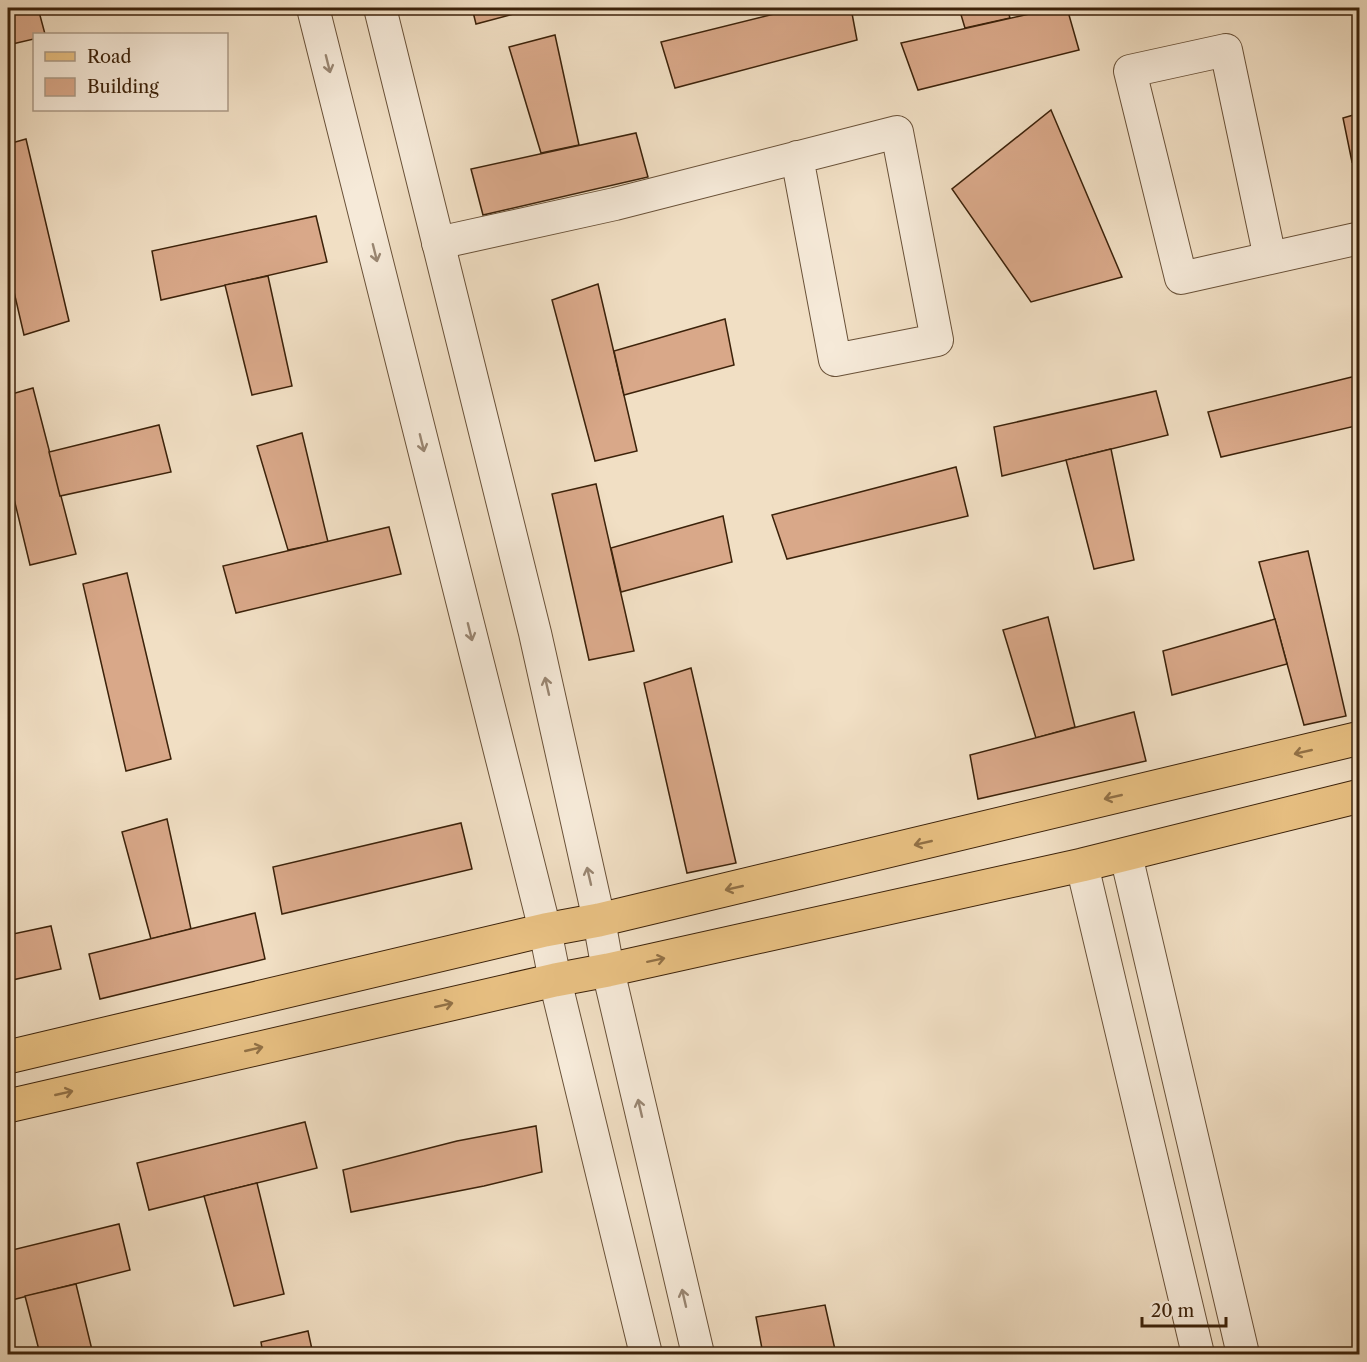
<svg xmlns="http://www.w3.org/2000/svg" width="1367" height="1362" font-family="'Libre Caslon Text',serif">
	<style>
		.building { fill: #d9a889; stroke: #3c220a; stroke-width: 1.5 }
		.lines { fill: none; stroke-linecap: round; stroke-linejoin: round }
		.minor-casing { stroke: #695138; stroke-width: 34 }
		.major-casing { stroke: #3c220a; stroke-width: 35 }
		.minor { stroke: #f6ead9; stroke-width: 32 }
		.major { stroke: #e8c082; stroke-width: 33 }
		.oneway { stroke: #998672 }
		.oneway2 { stroke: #927146 }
	</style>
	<rect width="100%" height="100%" fill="#f1dfc4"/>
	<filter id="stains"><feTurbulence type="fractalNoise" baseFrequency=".00333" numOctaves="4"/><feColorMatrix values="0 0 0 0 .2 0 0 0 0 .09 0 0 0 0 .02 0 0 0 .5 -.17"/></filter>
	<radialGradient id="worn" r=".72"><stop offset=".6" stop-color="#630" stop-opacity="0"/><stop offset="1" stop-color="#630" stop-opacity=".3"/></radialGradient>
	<g class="building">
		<polygon points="8,8 38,8 45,34 34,34 34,39 8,45"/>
		<polygon points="472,8 520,8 521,12 476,24"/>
		<polygon points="798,8 851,8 857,40 675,88 661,42"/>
		<polygon points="959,8 1007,8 1010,18 965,28"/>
		<polygon points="1056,8 1067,8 1079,50 918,90 901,43"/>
		<polygon points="555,35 579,145 541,153 509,47"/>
		<polygon points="1051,110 1122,277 1031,302 952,189"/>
		<polygon points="1360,113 1360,160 1352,162 1343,118"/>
		<polygon points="636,133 648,177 483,215 471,169"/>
		<polygon points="26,139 69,321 24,335 8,266 8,144"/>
		<polygon points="316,216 327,262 161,300 152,251"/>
		<polygon points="268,276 292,386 252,395 225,285"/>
		<polygon points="598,284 637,451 595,461 552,300"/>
		<polygon points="725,319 734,365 624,395 614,351"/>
		<polygon points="1360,375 1360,425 1221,457 1208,412"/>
		<polygon points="33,388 76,554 30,565 8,474 8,395"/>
		<polygon points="1156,391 1168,435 1002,476 994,427"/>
		<polygon points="159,425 171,472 60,496 49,452"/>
		<polygon points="302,433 328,542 288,550 257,446"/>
		<polygon points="1111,449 1134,560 1094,569 1066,460"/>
		<polygon points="956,467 968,516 787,559 772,515"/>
		<polygon points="596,484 634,651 589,660 552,494"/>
		<polygon points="723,516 732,562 621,592 611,548"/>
		<polygon points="389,527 401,574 236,613 223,566"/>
		<polygon points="1308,551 1346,716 1304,725 1259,562"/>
		<polygon points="127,573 171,759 126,771 83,584"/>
		<polygon points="1048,617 1075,727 1036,738 1003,630"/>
		<polygon points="1275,619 1287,664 1172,695 1163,651"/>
		<polygon points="691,668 736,863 687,873 644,683"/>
		<polygon points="1134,712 1146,761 978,799 970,755"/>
		<polygon points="167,819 191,929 151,939 122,832"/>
		<polygon points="461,823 472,869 282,914 273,867"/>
		<polygon points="255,913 265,959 100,999 89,954"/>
		<polygon points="51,926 61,969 8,981 8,935"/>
		<polygon points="305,1122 317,1168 149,1210 137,1163"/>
		<polygon points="536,1126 542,1172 484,1186 351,1212 343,1170 457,1141"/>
		<polygon points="257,1183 284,1294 234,1306 204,1196"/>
		<polygon points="119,1224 130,1270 8,1301 8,1251"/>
		<polygon points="76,1284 93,1354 40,1354 25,1296"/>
		<polygon points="825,1305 836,1354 763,1354 756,1317"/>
		<polygon points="308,1331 313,1354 263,1354 261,1342"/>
	</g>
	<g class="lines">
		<g class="minor-casing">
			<g id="minor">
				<polyline points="313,8 545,930 555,980 646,1354"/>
				<polyline points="380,8 535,633 599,920 608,970 698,1354"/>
				<polyline points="438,243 615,204 897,132 937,340 835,360 797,157"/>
				<polyline points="1270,258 1226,50 1130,71 1181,278 1360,238"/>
				<polyline points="1126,855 1243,1354"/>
				<polyline points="1082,865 1198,1354"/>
			</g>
		</g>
		<g class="major-casing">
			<g id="major">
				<polyline points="8,1057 545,930 599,920 1360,738"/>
				<polyline points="8,1106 555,980 608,970 1082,865 1360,796"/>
			</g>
		</g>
		<use href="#minor" class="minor"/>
		<use href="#major" class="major"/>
	</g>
	<defs><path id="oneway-shaft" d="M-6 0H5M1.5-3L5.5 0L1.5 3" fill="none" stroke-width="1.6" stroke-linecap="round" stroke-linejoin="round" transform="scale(1.5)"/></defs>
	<g class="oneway">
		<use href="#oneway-shaft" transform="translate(328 64) rotate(76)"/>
		<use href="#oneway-shaft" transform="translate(375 253) rotate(76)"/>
		<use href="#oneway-shaft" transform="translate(422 443) rotate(76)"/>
		<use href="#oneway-shaft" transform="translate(470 632) rotate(76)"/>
		<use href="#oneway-shaft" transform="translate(547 686) rotate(-103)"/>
		<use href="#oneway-shaft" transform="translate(589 876) rotate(-103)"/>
		<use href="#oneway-shaft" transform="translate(640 1108) rotate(-103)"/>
		<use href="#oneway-shaft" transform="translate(684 1298) rotate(-103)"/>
	</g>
	<g class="oneway2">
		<use href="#oneway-shaft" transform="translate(1303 752) rotate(167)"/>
		<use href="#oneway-shaft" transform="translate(1113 797) rotate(167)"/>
		<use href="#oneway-shaft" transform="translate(923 843) rotate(167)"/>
		<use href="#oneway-shaft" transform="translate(734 888) rotate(167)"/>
		<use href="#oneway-shaft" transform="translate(656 960) rotate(-12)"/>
		<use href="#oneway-shaft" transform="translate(444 1005) rotate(-13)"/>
		<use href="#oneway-shaft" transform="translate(254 1049) rotate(-13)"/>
		<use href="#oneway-shaft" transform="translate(64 1093) rotate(-13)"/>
	</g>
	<rect width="1367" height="1362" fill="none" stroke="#f1dfc4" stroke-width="30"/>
	<rect x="9" y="9" width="1349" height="1344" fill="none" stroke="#3c220a" stroke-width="3"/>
	<rect x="15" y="15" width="1337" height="1332" fill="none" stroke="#3c220a" stroke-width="1.5"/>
	<rect x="33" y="33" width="195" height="78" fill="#f6ead9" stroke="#ac9a86" stroke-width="1.5"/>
	<rect x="45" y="52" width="30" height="9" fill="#e8c082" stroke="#ac9a86" stroke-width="1.5"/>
	<text x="87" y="63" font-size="18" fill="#3c220a">Road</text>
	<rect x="45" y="78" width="30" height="18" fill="#d9a889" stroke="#ac9a86" stroke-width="1.5"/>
	<text x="87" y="93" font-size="18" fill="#3c220a">Building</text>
	<path d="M1142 1317v9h84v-9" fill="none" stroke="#3c220a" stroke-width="3"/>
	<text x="1151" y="1317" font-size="18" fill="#3c220a" stroke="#f6ead9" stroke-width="4.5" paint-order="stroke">20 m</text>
	<rect width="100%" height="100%" filter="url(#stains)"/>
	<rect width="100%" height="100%" fill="url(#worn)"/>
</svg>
